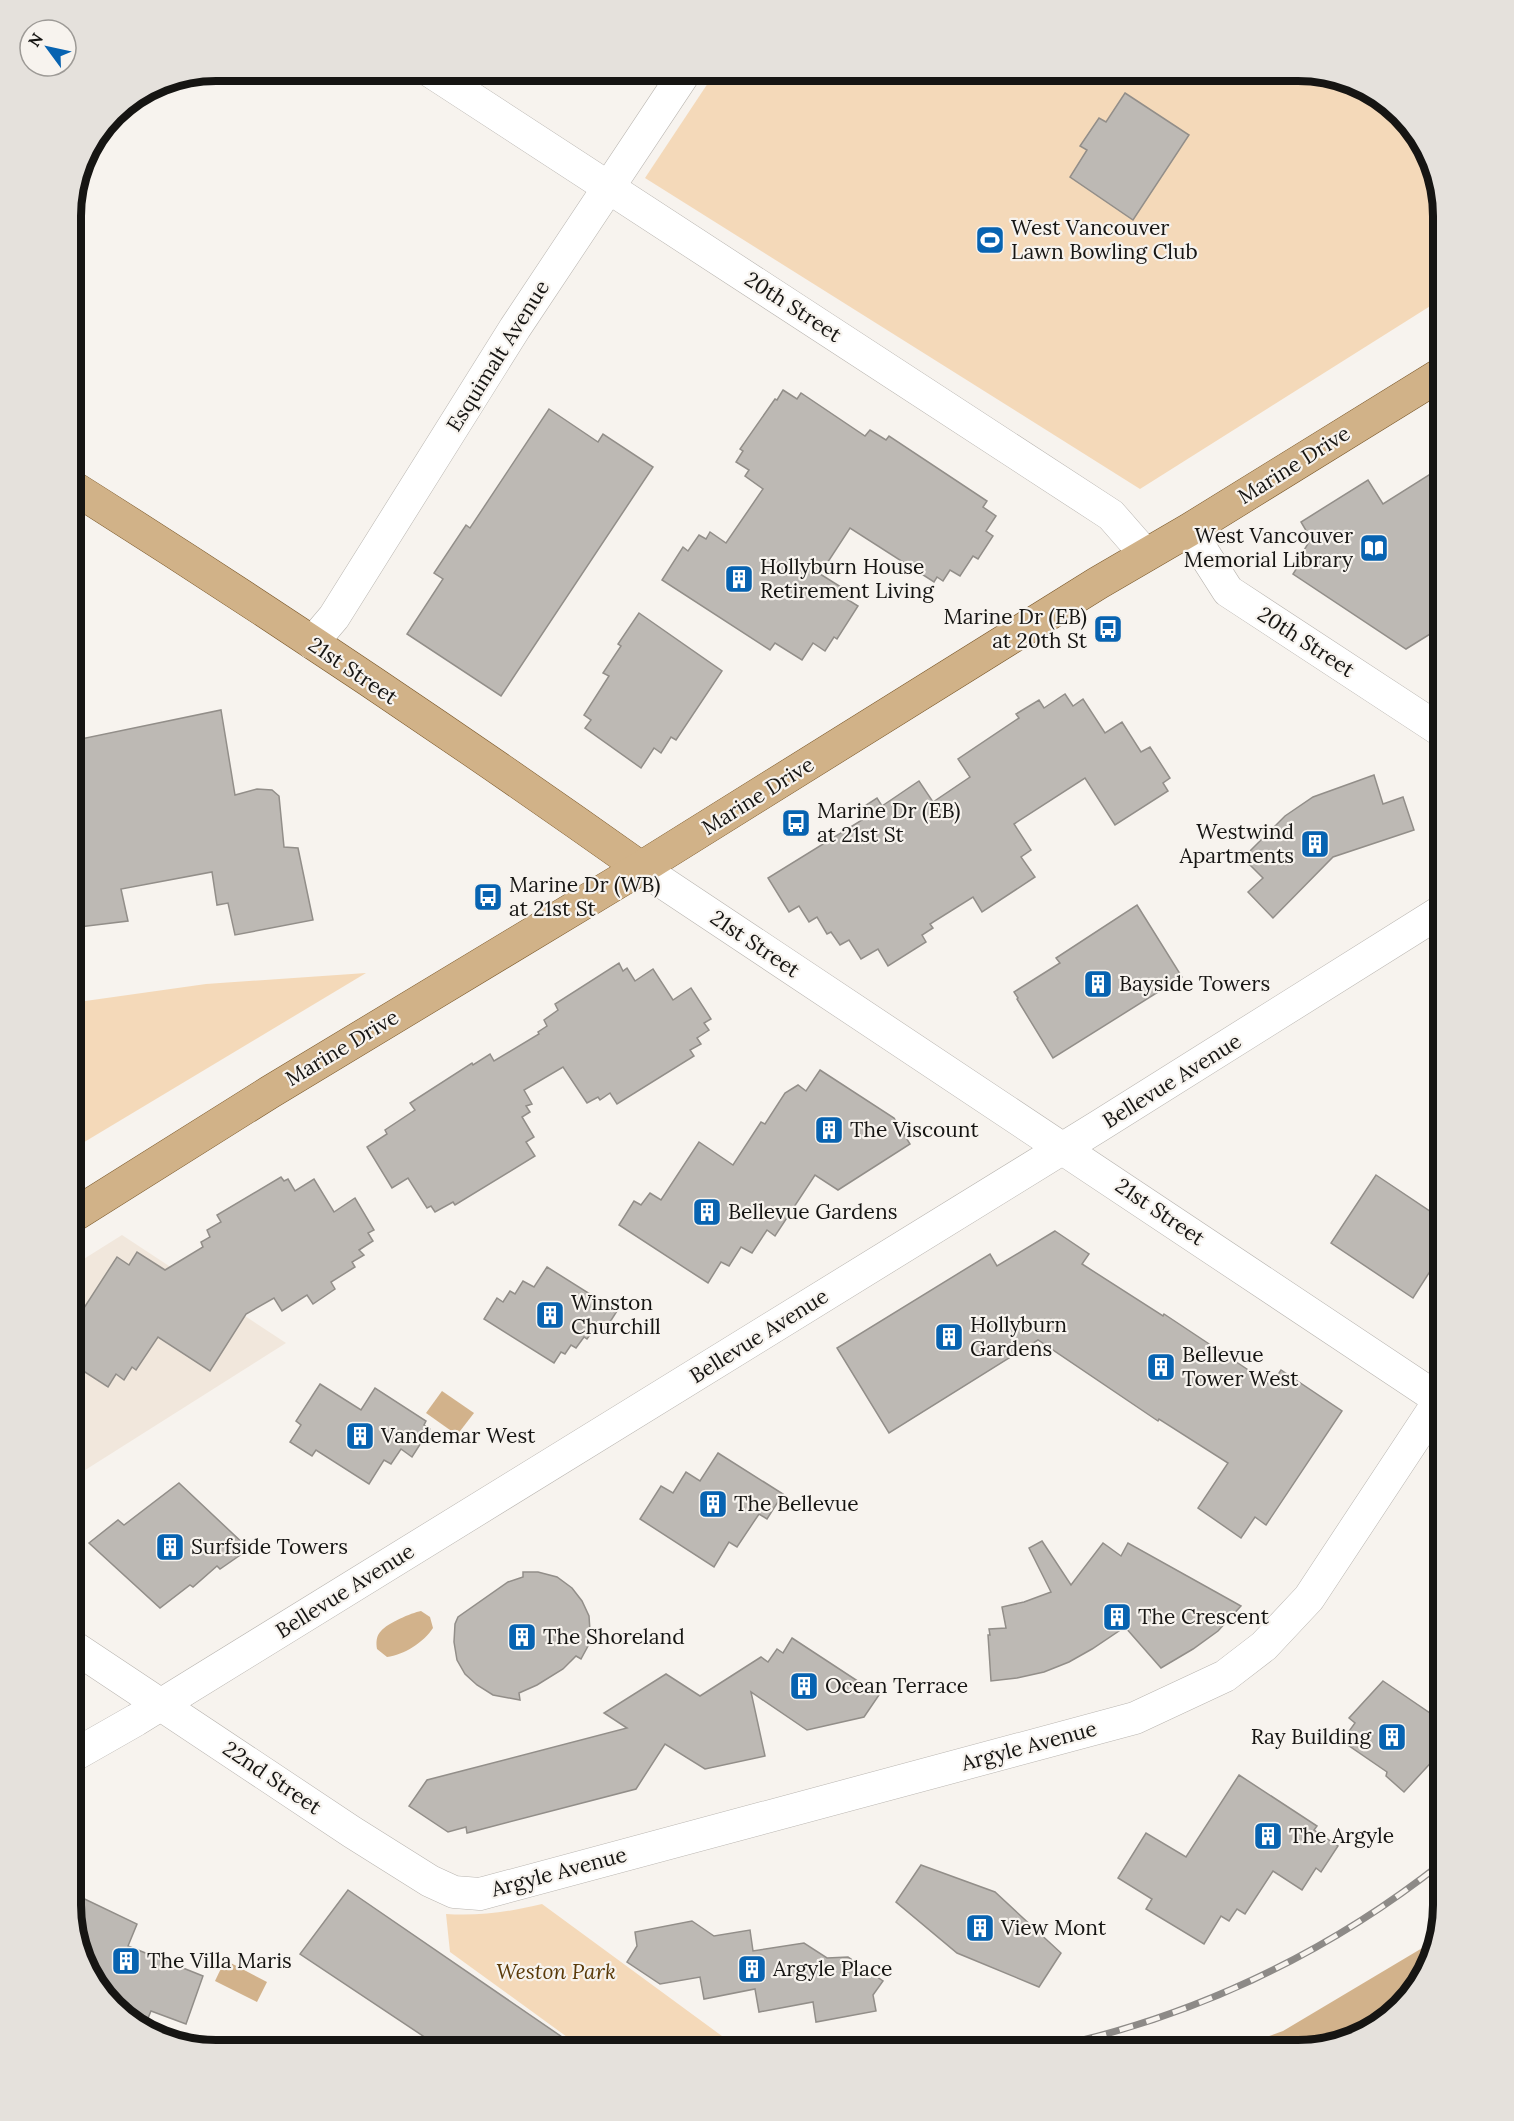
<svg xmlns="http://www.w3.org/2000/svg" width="1514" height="2121" font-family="Lora,serif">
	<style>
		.built { fill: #f1e7dc }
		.green { fill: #f4d9b9 }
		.water { fill: #d2b28b }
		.building { fill: #bdb9b4; stroke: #928e89; stroke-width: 1.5 }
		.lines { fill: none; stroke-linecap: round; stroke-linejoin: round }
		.minor-casing { stroke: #b9b5b0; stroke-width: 33 }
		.major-casing { stroke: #7b592b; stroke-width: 34 }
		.minor { stroke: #fff; stroke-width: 32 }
		.major { stroke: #d1b288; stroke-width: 33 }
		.rail-casing { stroke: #8d8a87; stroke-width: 7 }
		.rail { stroke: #f7f3ee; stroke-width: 4.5; stroke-dasharray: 14; stroke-linecap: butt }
		.labels { text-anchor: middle; stroke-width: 4.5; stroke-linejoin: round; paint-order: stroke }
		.poi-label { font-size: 21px; fill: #161513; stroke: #f7f3ee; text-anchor: start }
		.street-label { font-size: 21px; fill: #161513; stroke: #f7f3ee }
		.park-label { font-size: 21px; font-style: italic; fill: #5a3a08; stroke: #f7f3ee }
		.rim { fill: none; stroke: #161513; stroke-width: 8 }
	</style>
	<rect width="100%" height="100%" fill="#f7f3ee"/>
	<polygon class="built" points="122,1235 286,1343 71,1479 71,1267"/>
	<g class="green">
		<polygon points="716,71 1307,71 1371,90 1424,143 1443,216 1443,298 1140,489 645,178"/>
		<polygon points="366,973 71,1150 71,1003 206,984"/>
		<path d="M 542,1904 L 741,2050 L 585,2050 L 450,1952 L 446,1914 C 480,1916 509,1912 542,1904 Z"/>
	</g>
	<g class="water">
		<polygon points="442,1391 474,1413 457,1435 426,1413"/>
		<path d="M 421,1611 L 430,1617 L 433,1628 C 424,1642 404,1655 387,1657 L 377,1649 C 376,1643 376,1636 381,1631 C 388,1623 411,1613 421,1611 Z"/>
		<polygon points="1434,1941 1424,1977 1371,2031 1298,2050 1230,2050 1283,2031"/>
		<polygon points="225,1960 267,1982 257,2002 215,1981"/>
	</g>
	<g class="building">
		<polygon points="1125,93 1189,135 1133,220 1070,177 1087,150 1080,146 1099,118 1106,122"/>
		<polygon points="783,390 797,399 801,393 865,436 870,430 886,440 889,436 987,501 983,507 996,516 986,531 993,536 978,559 973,556 960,576 950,570 943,581 937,577 934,582 850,528 820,574 849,592 845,598 858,606 837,639 834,637 825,651 813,643 802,660 775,643 770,650 662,580 683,547 688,551 699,535 706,539 710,532 726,543 763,489 745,476 749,470 736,462 743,451 740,449 775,399 777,400"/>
		<polygon points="549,409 598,442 603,434 653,467 501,696 407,634 443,579 434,573 466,525 470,528"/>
		<polygon points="1443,466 1443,626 1406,649 1293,574 1302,560 1299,558 1311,539 1301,522 1368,480 1383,504"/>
		<polygon points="639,613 722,671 676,740 671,737 661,753 654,748 641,768 585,728 591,720 584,715 609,676 603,673 621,646 618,644"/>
		<polygon points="1065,694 1073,706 1083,699 1105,733 1122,722 1141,752 1150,747 1170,778 1163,783 1168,791 1115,825 1085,778 1014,824 1031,850 1021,857 1035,877 982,912 973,897 930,924 933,928 922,935 926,942 888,966 878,949 861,959 849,940 840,945 831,932 827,934 817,917 809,922 799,906 789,912 768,878 862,820 857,811 877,798 882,806 919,781 933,802 970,777 958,759 1019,718 1016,714 1039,700 1044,708"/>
		<polygon points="221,710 235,795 257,789 272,790 279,796 284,847 298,848 313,920 235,935 228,903 217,905 212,872 121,889 128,921 71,928 71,741"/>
		<polygon points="1374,775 1383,804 1403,797 1414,830 1333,857 1273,918 1248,892 1263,878 1243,858 1285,816 1313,797"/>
		<polygon points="1137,905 1182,977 1053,1058 1017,999 1018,998 1014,992 1060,963 1056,958"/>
		<polygon points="619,963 623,971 627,968 635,981 653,969 673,1000 691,988 711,1019 704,1023 709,1030 697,1038 701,1044 690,1050 694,1056 617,1104 610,1093 600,1100 598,1097 587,1103 563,1067 524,1090 532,1104 526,1106 530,1112 522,1117 534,1137 526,1142 535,1156 455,1205 453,1202 435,1212 431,1206 427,1208 408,1178 392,1188 367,1147 387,1134 385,1130 415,1110 410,1103 472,1063 473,1065 490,1054 494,1061 539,1034 538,1032 547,1026 544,1020 558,1010 555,1004"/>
		<polygon points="820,1070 894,1118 910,1144 838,1190 815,1175 775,1236 767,1230 752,1253 741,1247 729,1266 721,1262 708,1283 619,1225 634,1201 641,1205 650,1193 661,1200 699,1142 733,1165 761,1122 765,1124 785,1093 798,1085 806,1091"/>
		<polygon points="1376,1175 1443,1220 1443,1251 1413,1298 1331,1243"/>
		<polygon points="281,1177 284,1181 288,1179 295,1191 314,1179 334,1212 355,1198 374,1230 368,1233 373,1241 359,1250 364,1255 352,1262 355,1267 331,1282 335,1289 313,1304 307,1295 282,1311 274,1298 246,1314 210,1371 158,1337 136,1370 132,1367 124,1380 116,1374 108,1387 71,1363 71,1328 117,1257 129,1265 137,1252 165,1270 203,1247 201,1242 210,1237 207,1230 221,1222 217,1215"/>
		<polygon points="1055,1231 1089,1254 1082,1264 1163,1316 1164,1314 1271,1385 1281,1370 1342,1411 1266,1525 1255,1517 1241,1538 1198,1508 1228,1463 1159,1419 1158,1421 1038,1340 889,1433 837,1348 990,1254 997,1266"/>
		<polygon points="547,1267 617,1311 603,1333 595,1328 587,1339 584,1337 576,1348 571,1345 565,1354 561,1352 554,1363 484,1319 497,1298 503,1302 510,1291 515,1294 523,1281 534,1287"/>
		<polygon points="320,1384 361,1410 375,1388 426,1421 424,1425 430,1429 412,1457 401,1449 391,1464 384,1460 369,1484 316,1450 312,1456 290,1442 301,1425 296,1421"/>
		<polygon points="718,1453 783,1494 767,1519 759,1514 737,1547 729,1542 714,1567 640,1519 661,1486 673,1493 686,1472 700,1481"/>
		<polygon points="179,1483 249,1549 220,1569 217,1566 193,1587 190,1585 160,1608 89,1543 118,1520 124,1525"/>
		<polygon points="1042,1541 1071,1585 1103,1543 1121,1556 1128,1543 1241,1606 1218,1631 1193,1649 1161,1668 1125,1627 1092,1649 1069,1662 1044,1672 1017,1678 991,1681 988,1635 990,1635 989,1629 1006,1628 1002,1607 1024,1602 1051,1592 1029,1548"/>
		<polygon points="523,1572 538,1572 557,1577 572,1588 582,1601 589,1616 590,1631 588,1646 581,1659 576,1656 563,1669 537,1685 519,1693 520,1700 493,1695 477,1685 465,1674 457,1660 454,1642 455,1624 458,1617 508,1582 523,1577"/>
		<polygon points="792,1638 879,1695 864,1717 807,1730 751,1692 765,1756 705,1769 665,1744 636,1789 467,1833 466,1827 448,1832 409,1806 427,1780 627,1728 604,1713 666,1674 700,1696 761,1657 768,1662 777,1649 783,1653"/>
		<polygon points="1383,1681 1443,1722 1443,1732 1431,1749 1437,1756 1404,1792 1386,1776 1387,1772 1342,1741 1355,1723 1349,1718"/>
		<polygon points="1239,1775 1317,1826 1314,1830 1338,1846 1321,1872 1316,1868 1302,1890 1273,1871 1245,1914 1237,1909 1229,1921 1221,1916 1204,1944 1146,1909 1152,1899 1118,1878 1146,1833 1186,1857"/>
		<polygon points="921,1865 995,1892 1061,1953 1039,1987 957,1953 896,1902"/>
		<polygon points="348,1890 581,2050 444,2050 300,1954"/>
		<polygon points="70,1892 137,1924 128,1946 203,1976 186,2024 151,2011 143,2030 90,1978 70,1905"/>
		<polygon points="692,1921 714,1936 750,1930 753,1951 804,1943 827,1958 848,1957 883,1981 873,1995 876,2011 816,2022 813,2002 759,2012 755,1989 704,1999 700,1977 660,1984 627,1962 637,1946 635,1932"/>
	</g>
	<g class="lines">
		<g class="minor-casing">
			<g id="minor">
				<polyline points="430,71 1111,515 1146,555"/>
				<polyline points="1189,530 1228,591 1443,732"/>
				<polyline points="312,643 334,617 515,328 686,71"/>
				<polyline points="641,868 1440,1400"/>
				<polyline points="71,1645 352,1832 430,1881 454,1892 480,1894 1135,1718 1225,1676 1264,1646 1309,1598 1443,1395"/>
				<polyline points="71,1757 136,1720 1099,1126 1443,910"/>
			</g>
		</g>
		<g class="major-casing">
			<g id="major">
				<path d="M 71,486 C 264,608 455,736 641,868"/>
				<polyline points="71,1217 270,1092 641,868 1098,583 1189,530 1443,373"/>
			</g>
		</g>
		<use href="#minor" class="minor"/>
		<use href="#major" class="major"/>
		<g class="rail-casing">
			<path id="rail" d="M 1038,2050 C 1186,2021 1326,1955 1443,1862"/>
		</g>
		<use href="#rail" class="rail"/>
	</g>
	<defs>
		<g id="stadium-square" transform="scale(1.5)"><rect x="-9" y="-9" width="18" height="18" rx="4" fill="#0763b1" stroke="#f7f3ee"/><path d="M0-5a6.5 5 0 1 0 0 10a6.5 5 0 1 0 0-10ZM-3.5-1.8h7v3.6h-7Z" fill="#fff"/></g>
		<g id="library-square" transform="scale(1.5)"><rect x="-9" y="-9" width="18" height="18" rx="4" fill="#0763b1" stroke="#f7f3ee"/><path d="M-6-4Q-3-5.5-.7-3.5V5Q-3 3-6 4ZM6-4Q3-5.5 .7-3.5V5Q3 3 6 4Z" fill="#fff"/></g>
		<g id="building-square" transform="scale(1.5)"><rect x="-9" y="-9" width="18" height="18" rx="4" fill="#0763b1" stroke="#f7f3ee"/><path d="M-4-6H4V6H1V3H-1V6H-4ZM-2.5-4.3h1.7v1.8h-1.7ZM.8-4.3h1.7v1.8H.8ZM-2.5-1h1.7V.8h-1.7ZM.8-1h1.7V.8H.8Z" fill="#fff"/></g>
		<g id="bus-square" transform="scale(1.5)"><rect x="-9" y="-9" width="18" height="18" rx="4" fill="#0763b1" stroke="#f7f3ee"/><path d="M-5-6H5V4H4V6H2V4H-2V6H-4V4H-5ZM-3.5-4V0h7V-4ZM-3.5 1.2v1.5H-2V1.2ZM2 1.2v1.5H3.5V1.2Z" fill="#fff"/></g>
	</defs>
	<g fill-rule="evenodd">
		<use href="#stadium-square" x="990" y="240"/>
		<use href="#library-square" x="1374" y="548"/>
		<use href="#building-square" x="739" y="579"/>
		<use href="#bus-square" x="1108" y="629"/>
		<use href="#bus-square" x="796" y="823"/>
		<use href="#building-square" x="1315" y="844"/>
		<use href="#bus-square" x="488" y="897"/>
		<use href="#building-square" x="1098" y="984"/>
		<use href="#building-square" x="829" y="1130"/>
		<use href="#building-square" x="707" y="1212"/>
		<use href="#building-square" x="550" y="1315"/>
		<use href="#building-square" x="949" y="1337"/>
		<use href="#building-square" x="1161" y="1367"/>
		<use href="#building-square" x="360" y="1436"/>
		<use href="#building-square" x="713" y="1504"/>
		<use href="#building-square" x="170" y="1547"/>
		<use href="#building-square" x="1117" y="1617"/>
		<use href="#building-square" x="522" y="1637"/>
		<use href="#building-square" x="804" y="1686"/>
		<use href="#building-square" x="1392" y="1737"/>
		<use href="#building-square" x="1268" y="1836"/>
		<use href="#building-square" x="980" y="1928"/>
		<use href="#building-square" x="126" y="1961"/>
		<use href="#building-square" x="752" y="1969"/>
	</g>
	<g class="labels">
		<g class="poi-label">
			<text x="1011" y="235">West Vancouver<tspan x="1011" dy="24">Lawn Bowling Club</tspan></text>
			<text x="1353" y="543" text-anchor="end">West Vancouver<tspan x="1353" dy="24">Memorial Library</tspan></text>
			<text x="760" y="574">Hollyburn House<tspan x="760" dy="24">Retirement Living</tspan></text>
			<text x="1087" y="624" text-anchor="end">Marine Dr (EB)<tspan x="1087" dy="24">at 20th St</tspan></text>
			<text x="817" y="818">Marine Dr (EB)<tspan x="817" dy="24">at 21st St</tspan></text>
			<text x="1294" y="839" text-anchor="end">Westwind<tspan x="1294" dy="24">Apartments</tspan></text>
			<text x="509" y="892">Marine Dr (WB)<tspan x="509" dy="24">at 21st St</tspan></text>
			<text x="1119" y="991">Bayside Towers</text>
			<text x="850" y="1137">The Viscount</text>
			<text x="728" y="1219">Bellevue Gardens</text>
			<text x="571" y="1310">Winston<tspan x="571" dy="24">Churchill</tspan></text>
			<text x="970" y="1332">Hollyburn<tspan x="970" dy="24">Gardens</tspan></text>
			<text x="1182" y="1362">Bellevue<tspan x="1182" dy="24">Tower West</tspan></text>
			<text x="381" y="1443">Vandemar West</text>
			<text x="734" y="1511">The Bellevue</text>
			<text x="191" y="1554">Surfside Towers</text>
			<text x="1138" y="1624">The Crescent</text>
			<text x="543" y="1644">The Shoreland</text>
			<text x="825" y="1693">Ocean Terrace</text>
			<text x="1371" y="1744" text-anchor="end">Ray Building</text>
			<text x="1289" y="1843">The Argyle</text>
			<text x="1001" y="1935">View Mont</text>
			<text x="147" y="1968">The Villa Maris</text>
			<text x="773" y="1976">Argyle Place</text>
		</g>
		<g class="street-label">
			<text transform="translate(793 307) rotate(33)" y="7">20th Street</text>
			<text transform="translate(498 356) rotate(-58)" y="7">Esquimalt Avenue</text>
			<text transform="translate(1294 465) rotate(-32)" y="7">Marine Drive</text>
			<text transform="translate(1306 642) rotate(33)" y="7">20th Street</text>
			<text transform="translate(353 671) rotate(34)" y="7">21st Street</text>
			<text transform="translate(758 796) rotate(-32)" y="7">Marine Drive</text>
			<text transform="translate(755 944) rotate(34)" y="7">21st Street</text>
			<text transform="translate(342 1048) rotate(-31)" y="7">Marine Drive</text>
			<text transform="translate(1172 1081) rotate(-32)" y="7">Bellevue Avenue</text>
			<text transform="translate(1160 1212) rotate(34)" y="7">21st Street</text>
			<text transform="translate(759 1336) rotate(-32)" y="7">Bellevue Avenue</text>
			<text transform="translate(345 1591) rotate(-32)" y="7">Bellevue Avenue</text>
			<text transform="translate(1029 1746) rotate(-15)" y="7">Argyle Avenue</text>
			<text transform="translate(272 1778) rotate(34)" y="7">22nd Street</text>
			<text transform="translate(559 1872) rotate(-15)" y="7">Argyle Avenue</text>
		</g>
		<g class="park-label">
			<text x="556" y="1979">Weston Park</text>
		</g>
	</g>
	<path d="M0 0H1514V2121H0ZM216 81H1298A135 135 0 0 1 1433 216V1905A135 135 0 0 1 1298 2040H216A135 135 0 0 1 81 1905V216A135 135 0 0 1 216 81Z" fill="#e5e1dc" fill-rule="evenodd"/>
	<path class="rim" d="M216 81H1298A135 135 0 0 1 1433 216V1905A135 135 0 0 1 1298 2040H216A135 135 0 0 1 81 1905V216A135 135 0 0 1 216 81Z"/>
	<g transform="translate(48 48) rotate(303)"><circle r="28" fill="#f7f3ee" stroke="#9d9a96" stroke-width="1.5"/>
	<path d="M0-4.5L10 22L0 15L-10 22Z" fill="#0763b1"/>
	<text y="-9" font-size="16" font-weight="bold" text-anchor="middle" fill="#161513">N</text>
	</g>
</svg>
